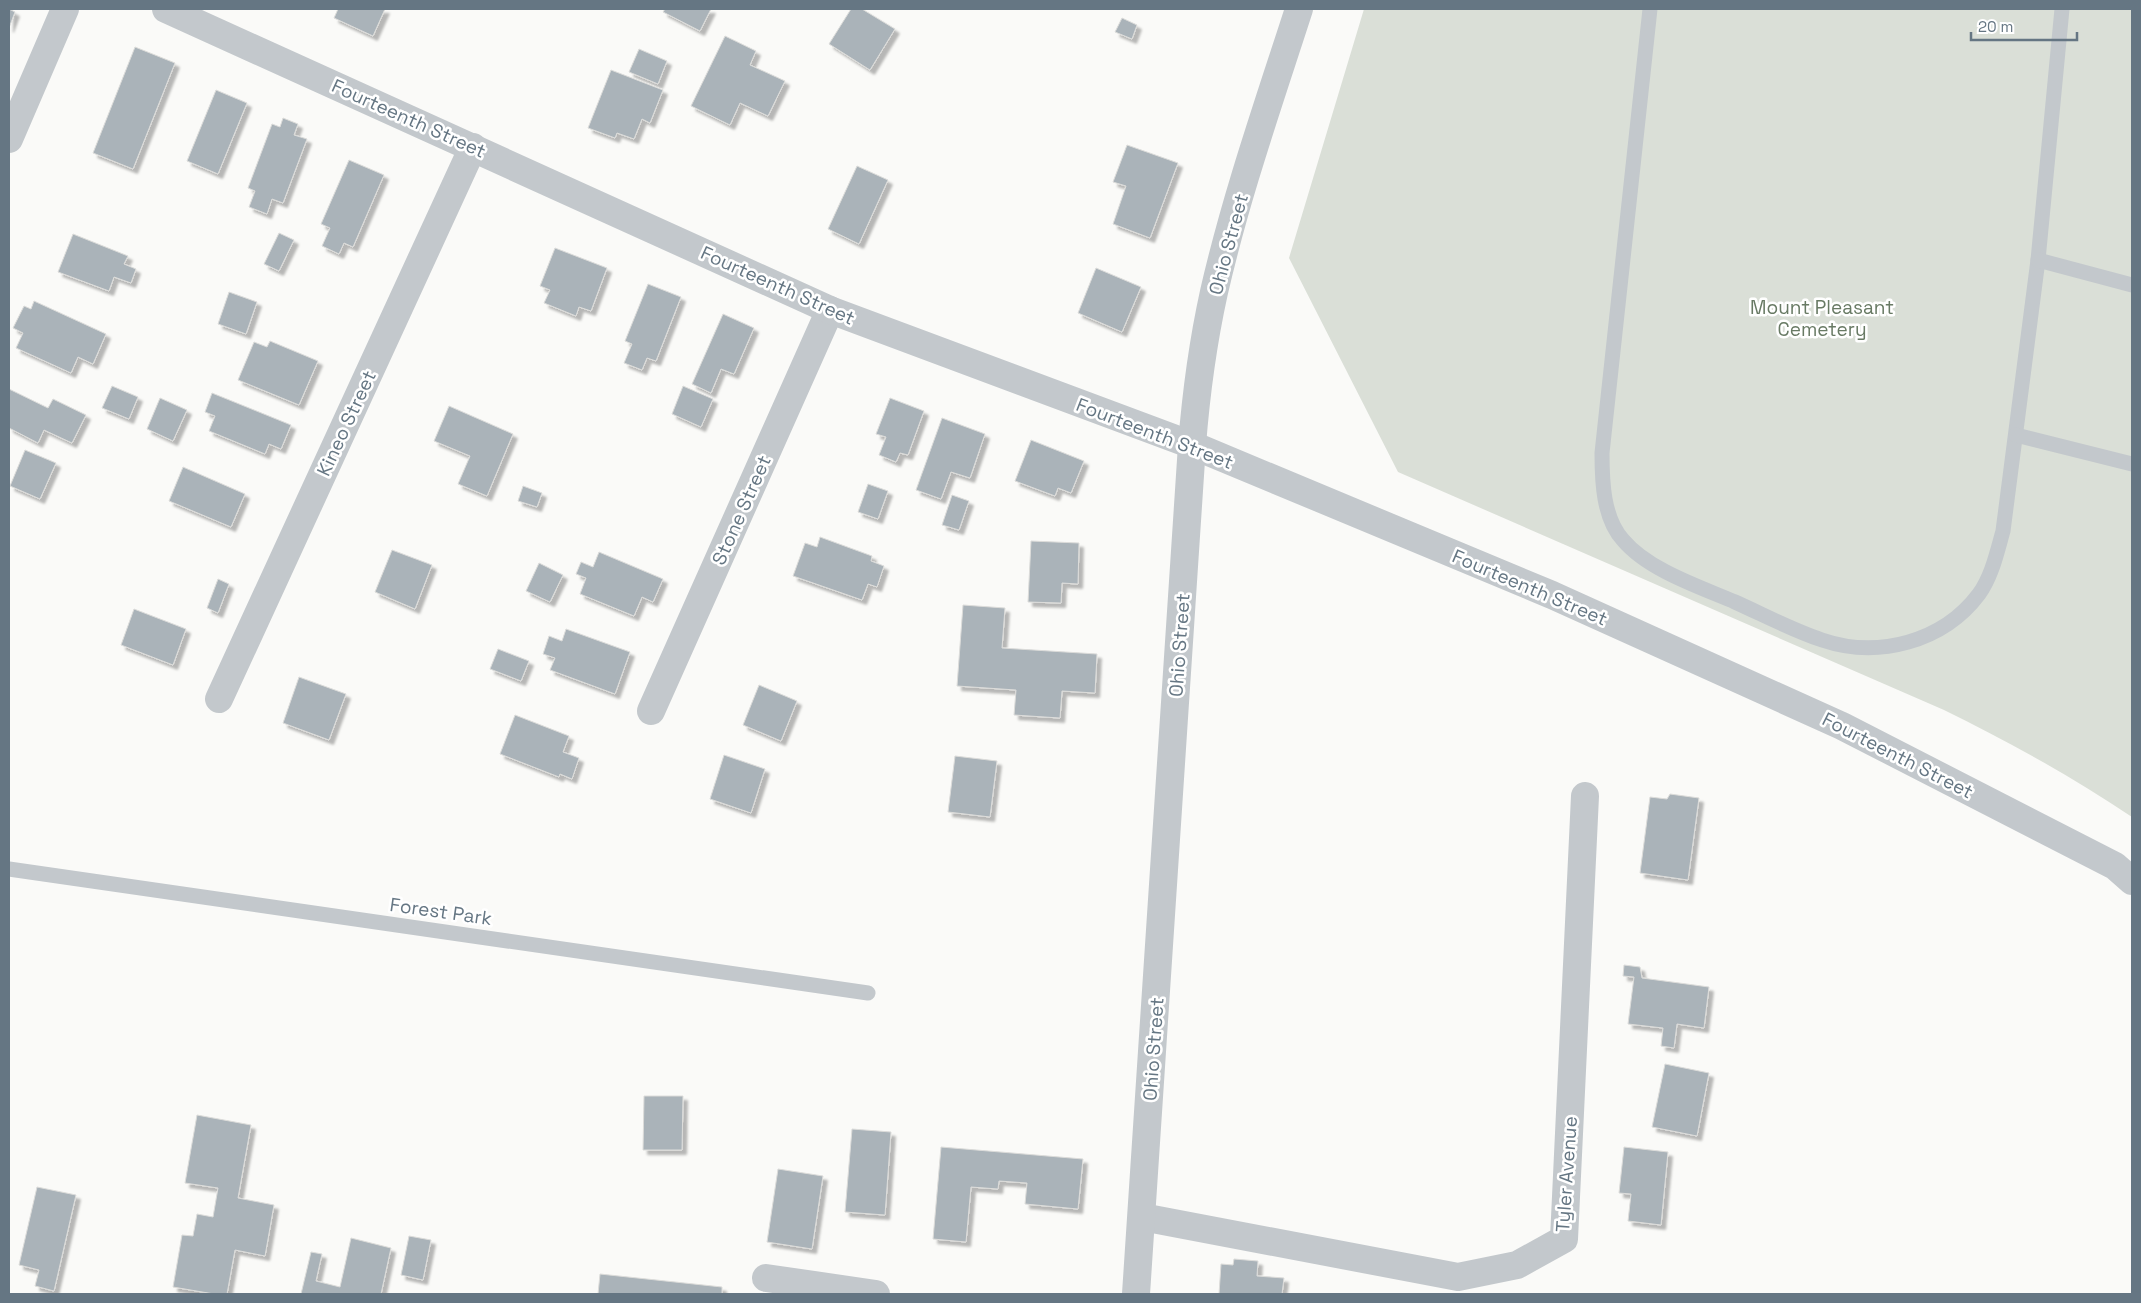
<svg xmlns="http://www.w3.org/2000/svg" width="2141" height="1303" font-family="'Space Grotesk',sans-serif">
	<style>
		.green { fill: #dadfd7 }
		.building { fill: #aab3b9; stroke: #dcdcda; filter: url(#shadow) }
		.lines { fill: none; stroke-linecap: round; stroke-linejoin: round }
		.service { stroke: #c3c8cc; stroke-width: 15 }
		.minor { stroke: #c3c8cc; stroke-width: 28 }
		.tertiary { stroke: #c3c8cc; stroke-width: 28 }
		.labels { text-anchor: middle; stroke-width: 5; stroke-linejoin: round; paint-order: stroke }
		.street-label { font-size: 19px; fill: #657683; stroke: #fff }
		.park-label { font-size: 19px; fill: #687a64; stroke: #fff }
	</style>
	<defs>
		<filter id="shadow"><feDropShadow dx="4.5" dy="4.5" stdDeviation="1" flood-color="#0004"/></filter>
	</defs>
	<rect width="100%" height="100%" fill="#fafaf8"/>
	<path class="green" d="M 1364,9 L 2132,9 L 2132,817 C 2071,776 2011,743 1944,710 L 1398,472 L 1289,258 Z"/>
	<g class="building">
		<polygon points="9,9 15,12 9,28"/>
		<polygon points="338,9 385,9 373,36 334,18"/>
		<polygon points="665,9 711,9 700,31 663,12"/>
		<polygon points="851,9 862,9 895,29 870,70 829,44"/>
		<polygon points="1122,18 1137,25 1132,39 1115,32"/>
		<polygon points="725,36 756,51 750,65 785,81 768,116 740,103 730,125 691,106"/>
		<polygon points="135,47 175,63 133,169 93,153"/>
		<polygon points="639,49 667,61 658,84 629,72"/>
		<polygon points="611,70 663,90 650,123 642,119 634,139 617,133 615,138 588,128"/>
		<polygon points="216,90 247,103 218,174 187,161"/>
		<polygon points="283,118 298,124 294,135 307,139 283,203 272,199 267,214 249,207 255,191 248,188 272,124 280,127"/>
		<polygon points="1127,145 1178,163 1150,238 1113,224 1126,186 1113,182"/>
		<polygon points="349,160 384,175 353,247 344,243 339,254 322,246 330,228 321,224"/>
		<polygon points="857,166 888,180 859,244 828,229"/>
		<polygon points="279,233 294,240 279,271 264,264"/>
		<polygon points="73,234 128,256 124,264 136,269 131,283 114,277 109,291 58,272"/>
		<polygon points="555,248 607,268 591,311 579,307 576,316 544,303 550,290 540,286"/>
		<polygon points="1096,268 1141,287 1122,332 1078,313"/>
		<polygon points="648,284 681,297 656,361 647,358 642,370 624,363 632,344 625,341"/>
		<polygon points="229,292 257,302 246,334 218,324"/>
		<polygon points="34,301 106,334 93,364 78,357 71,373 16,348 23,333 13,328 24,306 31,309"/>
		<polygon points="723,314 754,328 734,374 721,369 711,393 692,384"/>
		<polygon points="270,341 318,361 299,405 238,380 254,342 267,347"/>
		<polygon points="112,386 138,397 129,419 102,408"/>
		<polygon points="683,386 713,399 701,427 672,414"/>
		<polygon points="9,389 48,408 53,399 86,415 72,443 44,430 38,443 9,428"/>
		<polygon points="212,393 291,425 281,449 269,444 265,454 209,431 215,416 205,412"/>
		<polygon points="160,398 187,410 173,441 147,429"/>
		<polygon points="890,398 924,411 908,455 900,453 896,462 879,455 886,437 876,434"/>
		<polygon points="449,406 513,434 487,496 458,484 470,456 434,441"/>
		<polygon points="942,418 985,434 970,478 951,472 941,499 916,490"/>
		<polygon points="1031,440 1084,461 1071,493 1058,488 1055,496 1015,481"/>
		<polygon points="25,450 56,463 40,499 10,486"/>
		<polygon points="183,467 245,494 231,527 169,501"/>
		<polygon points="868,484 888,491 878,519 858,512"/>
		<polygon points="523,486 542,493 537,507 518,501"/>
		<polygon points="952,495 969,501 959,530 942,525"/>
		<polygon points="820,537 872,556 871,561 884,566 877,587 868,584 862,600 793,576 805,543 817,547"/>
		<polygon points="1031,541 1079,543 1078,584 1062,583 1061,603 1028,602"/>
		<polygon points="392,550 432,565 415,609 375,592"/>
		<polygon points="599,552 663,579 653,602 642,597 634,616 580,594 586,578 576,574 581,562 593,567"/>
		<polygon points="539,563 563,575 550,602 526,591"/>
		<polygon points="218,579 229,584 218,613 207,608"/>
		<polygon points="963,605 1005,608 1002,648 1097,654 1095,693 1062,691 1060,718 1014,715 1016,690 957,686"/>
		<polygon points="134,609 186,629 173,665 121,645"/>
		<polygon points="566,629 630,652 615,694 550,670 555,658 543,654 549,636 562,641"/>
		<polygon points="498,649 529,661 521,681 490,669"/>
		<polygon points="299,677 346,694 329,740 283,723"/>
		<polygon points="759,685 797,701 781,741 743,725"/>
		<polygon points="515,715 569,736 563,752 579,758 572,779 560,774 559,777 500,754"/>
		<polygon points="724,755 765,769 751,813 710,799"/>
		<polygon points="955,756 997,761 990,817 948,812"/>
		<polygon points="1670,794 1699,798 1688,880 1640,873 1650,797 1667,799"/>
		<polygon points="1624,965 1640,967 1642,978 1709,987 1704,1028 1677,1024 1674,1048 1661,1046 1663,1028 1628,1024 1634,977 1623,976"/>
		<polygon points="1665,1064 1709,1073 1697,1136 1652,1127"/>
		<polygon points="644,1096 683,1096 682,1150 643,1150"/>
		<polygon points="197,1115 251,1125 238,1198 274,1205 265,1256 235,1250 227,1294 214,1294 173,1287 182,1235 193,1236 197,1214 213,1217 218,1188 185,1183"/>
		<polygon points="852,1129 891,1132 885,1215 845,1212"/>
		<polygon points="941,1147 1083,1159 1078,1209 1025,1204 1027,1183 999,1181 998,1189 971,1187 966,1242 933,1239"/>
		<polygon points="1624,1147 1668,1152 1661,1225 1628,1221 1631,1194 1619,1193"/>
		<polygon points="778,1169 823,1176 812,1249 767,1242"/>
		<polygon points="37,1187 76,1195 54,1291 35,1286 39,1270 19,1265"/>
		<polygon points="409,1236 431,1240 423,1280 401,1275"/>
		<polygon points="351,1238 391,1248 381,1294 301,1294 311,1252 322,1254 316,1281 340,1287"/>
		<polygon points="1234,1259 1258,1261 1257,1276 1284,1278 1282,1294 1219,1294 1221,1264 1233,1265"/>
		<polygon points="600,1274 722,1287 722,1294 598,1294"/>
	</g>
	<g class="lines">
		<g class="service">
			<path d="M 1650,9 L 1602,453 C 1602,481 1603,518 1623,540 C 1648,570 1700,587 1735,602 C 1764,615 1792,630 1822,640 C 1878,659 1943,642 1979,594 C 1992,576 1997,552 2003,531 L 2038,260 L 2062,9"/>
			<polyline points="2038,260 2132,285"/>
			<polyline points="2016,435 2132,464"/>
			<polyline points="9,869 868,993"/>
		</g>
		<g class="minor">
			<polyline points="9,139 65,9"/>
			<polyline points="219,699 473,147"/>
			<polyline points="651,711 830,310"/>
			<polyline points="1142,1217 1458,1277 1517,1265 1564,1239 1585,796"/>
			<polyline points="766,1278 876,1294"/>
		</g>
		<g class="tertiary">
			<polyline points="166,9 830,310 1192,445 1552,595 1842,726 2115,866 2132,881"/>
			<path d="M 1136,1294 L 1192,445 C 1196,394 1203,342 1214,292 C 1236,196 1269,102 1299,9"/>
		</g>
	</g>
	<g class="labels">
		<g class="street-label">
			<text transform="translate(409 118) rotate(24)" y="7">Fourteenth Street</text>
			<text transform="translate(1228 244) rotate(-75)" y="7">Ohio Street</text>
			<text transform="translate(778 285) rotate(24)" y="7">Fourteenth Street</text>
			<text transform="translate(346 423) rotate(-65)" y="7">Kineo Street</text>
			<text transform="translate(1155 433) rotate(21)" y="7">Fourteenth Street</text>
			<text transform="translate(741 510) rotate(-66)" y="7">Stone Street</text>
			<text transform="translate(1530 587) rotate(23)" y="7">Fourteenth Street</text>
			<text transform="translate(1179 645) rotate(-86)" y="7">Ohio Street</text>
			<text transform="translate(1898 755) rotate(27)" y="7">Fourteenth Street</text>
			<text transform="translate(441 911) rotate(8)" y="7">Forest Park</text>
			<text transform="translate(1153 1049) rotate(-86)" y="7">Ohio Street</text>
			<text transform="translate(1566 1174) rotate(-86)" y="7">Tyler Avenue</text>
		</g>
		<g class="park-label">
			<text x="1822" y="314">Mount Pleasant<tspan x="1822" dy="22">Cemetery</tspan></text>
		</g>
	</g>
	<rect width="2141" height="1303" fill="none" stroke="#657683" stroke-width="20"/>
	<path d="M1971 32v8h106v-8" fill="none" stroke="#657683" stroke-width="2.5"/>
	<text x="1978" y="32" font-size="15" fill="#657683" stroke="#ffffff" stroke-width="4" paint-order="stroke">20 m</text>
</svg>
